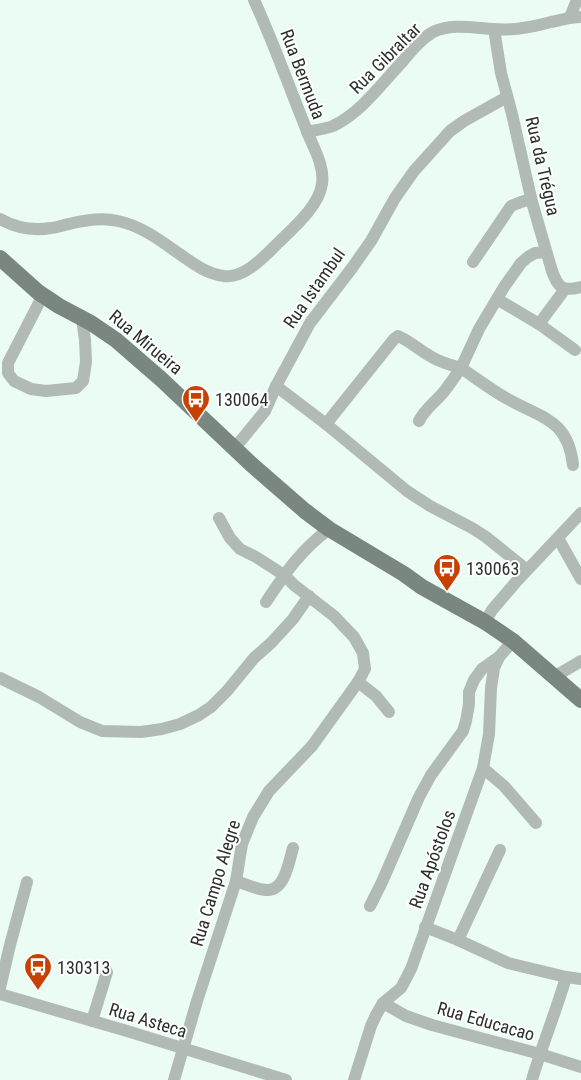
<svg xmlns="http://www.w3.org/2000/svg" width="581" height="1080" font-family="'Roboto Condensed',sans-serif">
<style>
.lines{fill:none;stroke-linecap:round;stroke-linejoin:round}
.minor{stroke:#b2bab6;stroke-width:12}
.major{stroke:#798780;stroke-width:16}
.labels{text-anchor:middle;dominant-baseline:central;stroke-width:4;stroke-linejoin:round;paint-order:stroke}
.street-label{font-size:18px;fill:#2a312d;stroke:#fff}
.poi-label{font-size:18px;fill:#2a312d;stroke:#fff;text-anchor:start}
</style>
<rect width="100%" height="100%" fill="#eafcf3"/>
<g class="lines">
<!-- minor -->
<g class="minor">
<polyline points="570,17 577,0"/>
<path d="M494,29L501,73L512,114L532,202L552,271C559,289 562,291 581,287"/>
<path d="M307,132C315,130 325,129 333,126C362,112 381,84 403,61C412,50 421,39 433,32C452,23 474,28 494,29C513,31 533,27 551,22C561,20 570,17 581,17"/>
<path d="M0,219C16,228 33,231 51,228C57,228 63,225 69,224C85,220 102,217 118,221C142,226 161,241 181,255C194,264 207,274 224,276C243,279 263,258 275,246C291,230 319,207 322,184C325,164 311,144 305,126C288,84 273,41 254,0"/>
<polyline points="473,262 511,206 521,202 531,199"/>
<polyline points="43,295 8,363 8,373 14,381 31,389 46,391 76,388 83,381 86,362 85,340 82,318"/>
<polyline points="497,299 539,324 575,350"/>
<polyline points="539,324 565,289"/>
<polyline points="276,386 326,424 407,491 430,506 472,528 486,537 527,570"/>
<path d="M419,421C425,409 434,403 442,394C449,386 455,376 461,368C476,378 490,389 506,398C540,418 568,418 573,465"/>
<path d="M326,424L394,339L398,336C410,341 419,350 430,356C439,362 450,365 461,368L479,329L504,287L521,263L528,257L535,253L546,252"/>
<polyline points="234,449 265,411 276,386 310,323 352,268 371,241 395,198 414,171 450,131 464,121 507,97"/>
<polyline points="558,538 581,579"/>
<path d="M266,602C286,572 300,551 329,529"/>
<polyline points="485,622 492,610 516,582 581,513"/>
<polyline points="554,677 581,661"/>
<polyline points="0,678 39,697 80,722 102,731 141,732 162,729 180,724 199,715 211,707 227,691 254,658 271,643 293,619 309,596"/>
<polyline points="358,682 376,696 389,712"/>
<polyline points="483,768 504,786 536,823"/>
<path d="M236,881C246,884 257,890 267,890C285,891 289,861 293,848"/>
<polyline points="370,906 382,882 419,797 431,775 463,731 466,721 469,704 469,692 474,680 482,669 499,657"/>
<polyline points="425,927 458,940 508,963 566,977 581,979"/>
<polyline points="458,940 500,850"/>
<polyline points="0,988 10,945 27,882"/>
<polyline points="0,994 127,1031 286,1080"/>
<polyline points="383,1003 406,1016 432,1025 540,1054 581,1067"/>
<polyline points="92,1021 107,972"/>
<polyline points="174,1080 197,1001 236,881 242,844 253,817 269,791 312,746 358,682 365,669 363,653 354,637 334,616 294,585 284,575 256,557 240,549 230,538 219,518"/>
<polyline points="354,1080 371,1026 376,1015 383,1003 401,988 411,969 483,768 489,734 491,688 494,668 499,657 513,641"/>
<path d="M532,1080C542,1045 556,1012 566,977"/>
</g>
<!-- major -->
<polyline class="major" points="0,258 38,292 59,306 91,323 116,340 161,379 251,464 305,511 329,529 404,574 422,587 485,622 513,641 581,700"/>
</g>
<!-- icons -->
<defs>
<symbol id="bus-pin" viewBox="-11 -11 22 30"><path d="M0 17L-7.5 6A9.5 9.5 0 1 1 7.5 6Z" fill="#c74100" stroke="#fff"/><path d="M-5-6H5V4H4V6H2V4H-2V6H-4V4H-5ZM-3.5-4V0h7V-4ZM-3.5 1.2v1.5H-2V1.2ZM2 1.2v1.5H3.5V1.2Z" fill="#fff"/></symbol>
</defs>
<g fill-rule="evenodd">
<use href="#bus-pin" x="180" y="383" width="32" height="43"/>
<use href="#bus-pin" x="431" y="552" width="32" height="43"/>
<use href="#bus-pin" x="22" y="951" width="32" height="43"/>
</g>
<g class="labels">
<!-- street labels -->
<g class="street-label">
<text transform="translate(385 58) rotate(-45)">Rua Gibraltar</text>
<text transform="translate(303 74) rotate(69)">Rua Bermuda</text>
<text transform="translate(543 166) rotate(77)">Rua da Trégua</text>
<text transform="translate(314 288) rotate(-55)">Rua Istambul</text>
<text transform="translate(146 342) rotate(40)">Rua Mirueira</text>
<text transform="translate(432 859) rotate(-70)">Rua Apóstolos</text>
<text transform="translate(215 883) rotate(-73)">Rua Campo Alegre</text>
<text transform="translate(148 1020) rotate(17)">Rua Asteca</text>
<text transform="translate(486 1021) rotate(16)">Rua Educacao</text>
</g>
<!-- poi labels -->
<g class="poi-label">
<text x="215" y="399">130064</text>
<text x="466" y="568">130063</text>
<text x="57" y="967">130313</text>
</g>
</g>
</svg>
